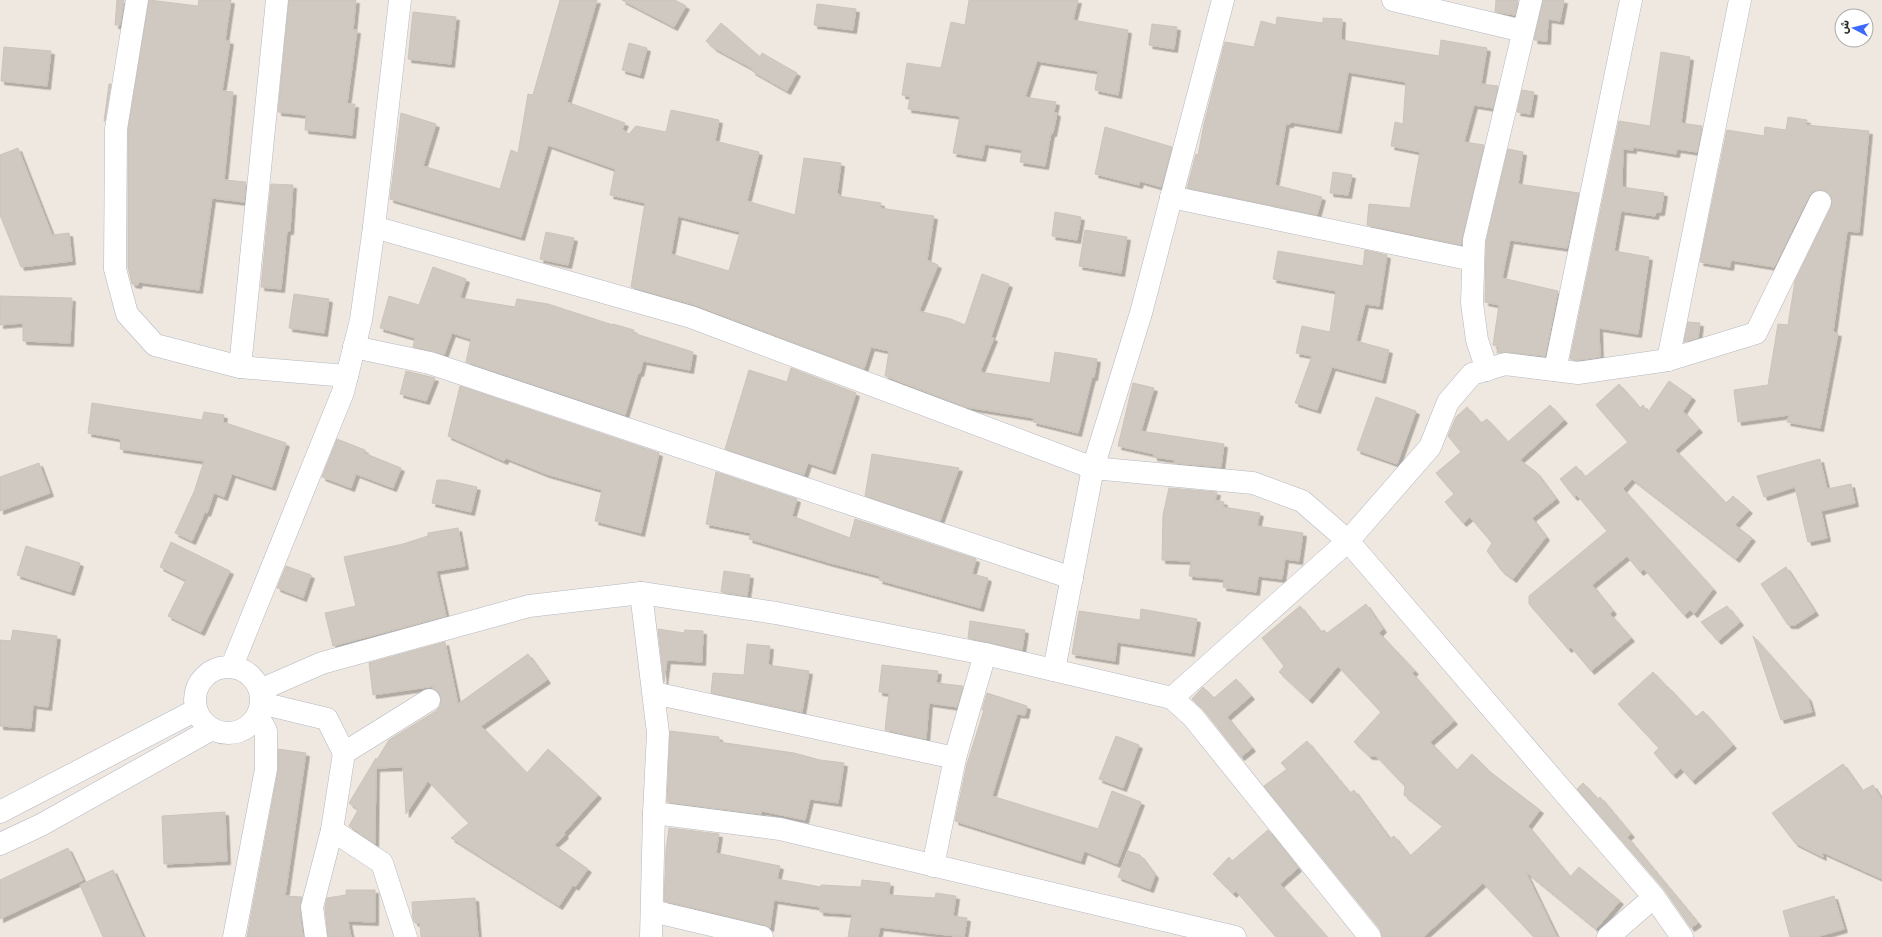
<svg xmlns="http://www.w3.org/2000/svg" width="1882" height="937" font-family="Rubik,Vazirmatn,sans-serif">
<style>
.building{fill:#cfc9c1;stroke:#ccc4b9;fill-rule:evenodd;filter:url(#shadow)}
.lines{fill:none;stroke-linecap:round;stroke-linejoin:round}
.minor-casing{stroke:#b4b7c2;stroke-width:23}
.minor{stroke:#fff;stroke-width:22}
</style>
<defs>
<filter id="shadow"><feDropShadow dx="3.5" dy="3.5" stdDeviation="0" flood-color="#0004"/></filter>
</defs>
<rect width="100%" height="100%" fill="#efe8e0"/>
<!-- building -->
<g class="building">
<polygon points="117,0 124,0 120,25 115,25"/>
<polygon points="149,0 198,6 199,0 231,0 225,40 230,41 222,91 233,92 224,180 246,182 244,202 212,198 199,290 139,282 138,285 132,284 128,267 128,130"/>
<polygon points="289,0 356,0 353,30 357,30 347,104 355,104 352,135 305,130 306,115 278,112"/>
<path d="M560,0H597L567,102L625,123L622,129L629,134L636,126L666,132L671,110L719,120L715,141L759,152L747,201L795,215L804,158L841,163L837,193L839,194L838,196L881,203L880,208L934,216L927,260L938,265L919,311L951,319L965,325L982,274L1009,284L991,337L994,338L980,372L1050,383L1055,352L1097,359L1094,377H1092L1078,433L1033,422L1034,418L966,407L885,376L889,351L871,347L864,369L695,305L631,287L645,203L610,195L615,169L548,145L521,237L390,199L401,113L436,124L423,166L500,189L511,150L518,153L528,94L533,95ZM678,216L740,232L729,271L671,254Z"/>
<polygon points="622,0 675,0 686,6 674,27"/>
<polygon points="969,0 1078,0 1073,20 1128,30 1118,95 1095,90 1098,71 1037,61 1025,97 1056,102 1054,112 1057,113 1053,133 1051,133 1045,166 1020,162 1022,150 985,144 982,158 953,153 960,116 908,109 910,96 902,95 907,63 941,68 951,22 965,25"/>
<polygon points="1496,0 1518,0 1515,15 1495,12"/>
<polygon points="1543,0 1564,0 1560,21 1548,19 1547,41 1534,40"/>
<polygon points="817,4 856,9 853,30 814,25"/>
<polygon points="413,12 456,17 451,64 408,59"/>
<polygon points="1277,17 1323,23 1323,18 1342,19 1341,40 1439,56 1441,40 1487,48 1481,84 1498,86 1493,108 1474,105 1464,142 1484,145 1461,245 1367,225 1369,204 1410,208 1420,152 1391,146 1395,122 1403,124 1406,82 1348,72 1338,130 1291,122 1290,124 1286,124 1275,185 1322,197 1317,215 1187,188 1196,154 1198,155 1204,124 1225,42 1254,47 1261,21 1276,25"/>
<polygon points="721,23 760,57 762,53 797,73 787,91 752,71 753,69 714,48 706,41"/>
<polygon points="1152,24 1177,27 1174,49 1149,45"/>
<polygon points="629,43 647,48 640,75 622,70"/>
<polygon points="4,47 51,51 47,86 1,81"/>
<polygon points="1661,52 1690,57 1681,123 1702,126 1697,152 1677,149 1676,154 1633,147 1633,150 1623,149 1622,187 1664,193 1661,212 1656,212 1655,216 1621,211 1614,251 1649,257 1638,334 1599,328 1600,357 1578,360 1570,359 1619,121 1650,126"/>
<polygon points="109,84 111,84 105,121 104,121"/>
<polygon points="1522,90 1534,92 1530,114 1517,112"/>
<polygon points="1788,117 1807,120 1806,125 1869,131 1859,232 1847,231 1833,332 1838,333 1820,428 1787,422 1789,415 1738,422 1734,390 1768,385 1778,324 1788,325 1795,281 1831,207 1832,201 1830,195 1825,191 1820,190 1813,191 1809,196 1774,267 1731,260 1730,267 1700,262 1727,130 1764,136 1765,127 1786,130"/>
<polygon points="1105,127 1172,147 1161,187 1140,181 1139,185 1095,174"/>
<polygon points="18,148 52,235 69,233 72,261 21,267 0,215 0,155"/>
<polygon points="1508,149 1523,152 1518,184 1579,193 1567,248 1510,240 1502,278 1558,291 1545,356 1507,352 1497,353 1498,346 1493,345 1499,305 1485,302 1486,242"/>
<polygon points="1333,172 1352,175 1348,195 1330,193"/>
<polygon points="271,184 293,185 290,231 287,231 281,289 261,287"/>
<polygon points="1055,212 1081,217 1077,240 1052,236"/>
<polygon points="1085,230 1127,237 1121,273 1079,266"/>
<polygon points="546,232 574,238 568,265 540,259"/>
<polygon points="1365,250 1387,255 1379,306 1365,304 1356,341 1389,350 1382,380 1332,367 1317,410 1295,403 1312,356 1296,353 1302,326 1330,332 1336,291 1273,279 1278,251 1363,266"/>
<polygon points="433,267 466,279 460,298 515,307 517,299 548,304 613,325 613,324 634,330 633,333 693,352 690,370 643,361 640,373 638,373 625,415 466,362 471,339 452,333 444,355 413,347 415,338 380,328 389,296 419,305"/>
<polygon points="294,294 329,299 324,333 289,328"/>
<polygon points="0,296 72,298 70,343 23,341 23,323 0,325"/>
<polygon points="1688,322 1700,323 1698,338 1684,342"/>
<polygon points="791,368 856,393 832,471 808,463 804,475 725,449 749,370 787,382"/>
<polygon points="406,371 435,378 426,401 400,394"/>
<polygon points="1669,381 1692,397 1683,411 1699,429 1675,450 1726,503 1733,496 1749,510 1735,525 1752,538 1736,559 1632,479 1623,489 1713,589 1694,614 1690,610 1684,615 1644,569 1640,572 1627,556 1592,585 1613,611 1610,614 1631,638 1591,671 1571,647 1568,649 1529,604 1529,596 1607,531 1577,495 1574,497 1560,479 1576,466 1585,477 1628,442 1596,405 1619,384 1640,408 1643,405 1648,412"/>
<polygon points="1133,383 1154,388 1141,431 1224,444 1221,467 1174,463 1175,460 1154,457 1154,454 1118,446"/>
<polygon points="460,386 659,453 641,533 595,521 602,490 546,474 506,458 504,461 448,436"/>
<polygon points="1376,397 1416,411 1397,464 1357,450"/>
<polygon points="92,403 202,420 204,412 224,415 223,422 286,443 272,487 232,474 224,497 214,493 207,513 205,512 192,541 175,533 194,492 204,461 120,449 121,439 88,433"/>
<polygon points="1550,405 1564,420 1520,460 1536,472 1556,499 1532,518 1546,537 1513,579 1501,570 1487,551 1492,543 1470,517 1463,523 1445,502 1454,494 1436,473 1461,452 1448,436 1456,417 1467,407 1481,423 1487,419 1508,442"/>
<polygon points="337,439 365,450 364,453 401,468 393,488 356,474 351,488 322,477"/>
<polygon points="872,454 959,468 940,521 865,496"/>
<polygon points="1820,459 1827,489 1851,484 1855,503 1821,511 1827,538 1808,542 1795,487 1764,497 1757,476"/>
<polygon points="39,463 50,493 0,511 0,477"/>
<polygon points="716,472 797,499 792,516 850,538 855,519 976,559 972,574 988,578 980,608 879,580 880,576 830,563 749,539 751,533 706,524"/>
<polygon points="437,480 446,480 477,487 471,512 432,503"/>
<polygon points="1169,488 1217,492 1215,500 1224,502 1223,507 1260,513 1257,526 1303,533 1299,561 1285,559 1282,579 1258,576 1256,592 1223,587 1224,579 1189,576 1191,561 1162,560 1163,515"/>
<polygon points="458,528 465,566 436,571 446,616 333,646 325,613 356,606 344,557 403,544 428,536 428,533"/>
<polygon points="171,542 230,571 201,632 168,616 186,580 160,567"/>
<polygon points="26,546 80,563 71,592 17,575"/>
<polygon points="286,566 311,575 303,598 277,588"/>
<polygon points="1786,567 1815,612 1795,625 1788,625 1761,584"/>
<polygon points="724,571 750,575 747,596 721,592"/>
<polygon points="1366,604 1383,629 1379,633 1415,671 1412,673 1454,721 1430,742 1457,770 1472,754 1489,771 1540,810 1528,826 1570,877 1579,867 1620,901 1596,929 1525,871 1557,937 1534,937 1483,883 1423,937 1382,937 1380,929 1264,786 1287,769 1281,763 1307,741 1350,793 1354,790 1390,839 1394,836 1410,856 1443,826 1404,795 1405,786 1376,756 1369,756 1354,742 1381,712 1338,666 1309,700 1279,672 1284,666 1262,638 1300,606 1321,632 1324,630 1327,633"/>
<polygon points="1727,606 1740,622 1718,641 1701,622"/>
<polygon points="1141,609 1197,619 1191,653 1117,642 1115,661 1072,654 1079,611 1140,620"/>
<polygon points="970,621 1025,630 1022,650 968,638"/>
<polygon points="658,629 684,633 685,630 703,631 702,662 667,660 664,682"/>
<polygon points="13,630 57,636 48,707 33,705 31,728 0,726 0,640 11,641"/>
<polygon points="1753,636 1808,698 1812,712 1781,720"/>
<polygon points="445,642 458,704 528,654 547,680 481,726 527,773 548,749 598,795 564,833 565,835 554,845 588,869 575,887 573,885 559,906 451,838 469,823 428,781 406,814 403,767 376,768 375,844 349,826 358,810 349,803 376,758 376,761 389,740 436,711 440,706 441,700 439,693 432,688 435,686 373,695 369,663"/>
<polygon points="747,644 770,646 768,665 809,671 802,712 711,693 713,673 744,675"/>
<polygon points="882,665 938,671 936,683 963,686 957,707 929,703 926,739 885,730 889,693 879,692"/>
<polygon points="1653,672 1667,687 1666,688 1668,687 1696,717 1703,711 1733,745 1692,781 1681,768 1673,775 1654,753 1659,748 1618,704"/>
<polygon points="1236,679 1251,696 1227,717 1252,748 1241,757 1203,709 1192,699 1203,687 1214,698"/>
<polygon points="987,693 1027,706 1025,715 1017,714 992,796 1098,829 1112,791 1141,802 1117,864 1084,851 1081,861 955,821 967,764 984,710 982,710"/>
<polygon points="670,731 719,737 719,742 794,753 820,760 844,763 838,803 810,799 805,820 762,811 761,814 667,802"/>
<polygon points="1116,736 1139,745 1123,788 1099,779"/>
<polygon points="278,749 306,753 285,896 302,897 300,909 303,937 247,937 278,771"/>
<polygon points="1843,764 1862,791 1873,785 1882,800 1882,879 1822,852 1823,857 1795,843 1772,813"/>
<polygon points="1583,783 1598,799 1600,797 1631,834 1627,837 1698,923 1691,928 1664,889 1577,789"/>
<polygon points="225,812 227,861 164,864 162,816"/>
<polygon points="669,828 719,834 716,853 780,866 777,879 821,887 821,885 861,887 862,880 890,883 889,895 935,898 936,893 956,896 953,916 967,918 964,937 880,927 878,937 848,937 852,914 820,912 820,907 774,900 770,928 765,925 664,901 666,850"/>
<polygon points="1268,830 1298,868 1280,884 1327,937 1276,937 1236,891 1233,894 1213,874 1229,857 1232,861"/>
<polygon points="68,848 83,880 0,919 0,880"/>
<polygon points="1128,851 1140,855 1155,875 1150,889 1118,877"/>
<polygon points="113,870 143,937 103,937 80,885"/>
<polygon points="346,890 375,890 375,922 348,921 351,937 328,937 325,908 327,898 346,895"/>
<polygon points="1834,896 1844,929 1816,937 1790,937 1783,911"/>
<polygon points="475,898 478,937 421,937 420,923 415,923 413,919 412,902"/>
</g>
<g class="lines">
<defs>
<g id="minor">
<polyline points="137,0 116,129 115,269 127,314 155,345 240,367 347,376"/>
<polyline points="1393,0 1523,31"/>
<polyline points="1171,197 1473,260"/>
<polyline points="374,227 691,317 1093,468 1253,483 1302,501 1348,541 1654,897 1682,937"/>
<polyline points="354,347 430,363 1072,578"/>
<polyline points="1668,360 1740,0"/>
<polyline points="240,367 277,0"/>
<polyline points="1487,370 1477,340 1472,303 1474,240 1531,0"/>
<polyline points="1555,370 1631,0"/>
<polyline points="641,593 658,733 654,813 651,937"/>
<polyline points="232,666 343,392 361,320 374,227 400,0"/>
<circle cx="228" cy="700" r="33"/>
<polyline points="1054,670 1093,468 1141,313 1223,0"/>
<polyline points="260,690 322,663 529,606 641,593 776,613 985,654 1172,698 1193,717 1370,937"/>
<polyline points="654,693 955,758"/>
<polyline points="1172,698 1348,541 1430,447 1448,402 1472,374 1505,364 1578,373 1668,360 1756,333 1820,202"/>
<polyline points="261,703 327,719 344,753"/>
<polyline points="0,812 196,710"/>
<polyline points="654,813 780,829 1235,937"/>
<polyline points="0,844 41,825 212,729"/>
<polyline points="933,866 955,758 985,654"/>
<polyline points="652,911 762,937"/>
<polyline points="234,937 266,769 266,731 258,716"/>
<polyline points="316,937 312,907 332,830"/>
<polyline points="406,937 382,863 332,830 344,753 429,700"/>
<polyline points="1608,937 1654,897"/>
</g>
</defs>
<!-- minor casing -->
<use href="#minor" class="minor-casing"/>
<!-- minor -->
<use href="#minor" class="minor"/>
</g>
<!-- north arrow -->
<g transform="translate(1854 28) rotate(277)"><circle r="19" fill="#ffffff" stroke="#ababab"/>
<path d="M0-3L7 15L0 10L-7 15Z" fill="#3e69ff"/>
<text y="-6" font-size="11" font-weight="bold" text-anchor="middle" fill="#2e2e2e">ش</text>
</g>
</svg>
